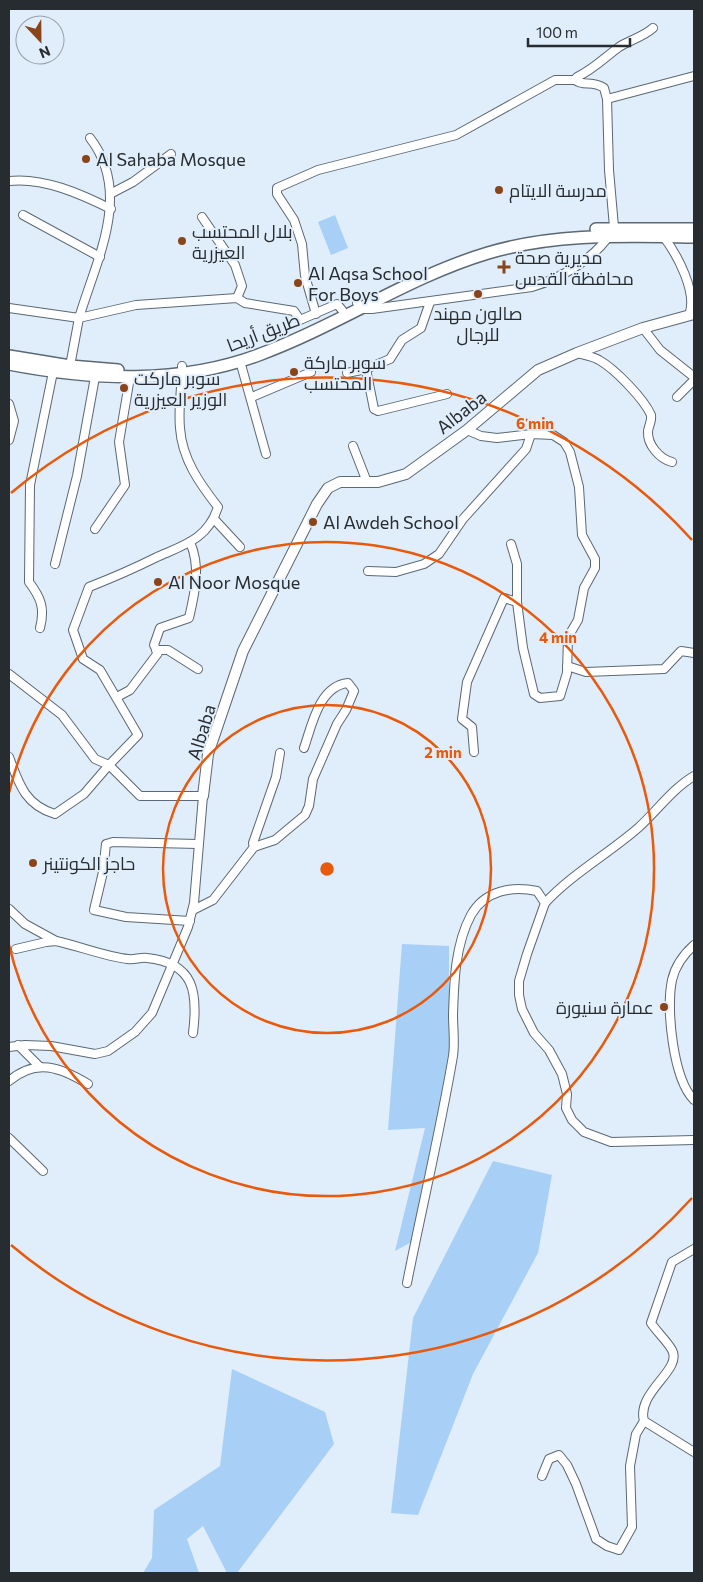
<svg xmlns="http://www.w3.org/2000/svg" width="703" height="1582" font-family="Commissioner,Cairo,sans-serif">
<style>
.green{fill:#a8d0f7}
.lines{fill:none;stroke-linecap:round;stroke-linejoin:round}
.minor-casing{stroke:#5c6873;stroke-width:10}
.tertiary-casing{stroke:#5c6873;stroke-width:12}
.secondary-casing{stroke:#5c6873;stroke-width:14}
.minor{stroke:#fff;stroke-width:8}
.tertiary{stroke:#fff;stroke-width:10}
.secondary{stroke:#fff;stroke-width:11}
.ring{fill:none;stroke:#e8590c;stroke-width:2.5}
.poi-dot{fill:#89441a;stroke:#e0edfa;stroke-width:2}
.labels{text-anchor:middle;dominant-baseline:central;stroke-width:4;stroke-linejoin:round;paint-order:stroke}
.poi-label{font-size:18px;fill:#272c30;stroke:#e0edfa;text-anchor:start}
.street-label{font-size:18px;fill:#272c30;stroke:#e0edfa}
.centre{fill:#e8590c;stroke:#e0edfa;stroke-width:2.5}
.ring-label{font-size:15px;text-anchor:middle;font-weight:bold;fill:#e8590c;stroke:#e0edfa;stroke-width:4;stroke-linejoin:round;paint-order:stroke}
</style>
<rect width="100%" height="100%" fill="#e0edfa"/>
<!-- green -->
<g class="green">
<polygon points="335,215 348,248 331,255 318,222"/>
<polygon points="402,944 449,946 449,1087 417,1239 395,1251 425,1128 388,1130"/>
<polygon points="493,1161 552,1175 538,1253 473,1374 418,1515 391,1513 413,1318"/>
<polygon points="232,1369 325,1412 334,1444 237,1573 227,1573 203,1526 187,1539 199,1573 143,1573 152,1558 154,1510 220,1466"/>
</g>
<g class="lines">
<defs>
<g id="minor">
<polyline points="607,99 694,76"/>
<path d="M9,181C43,177 81,194 111,209"/>
<polyline points="110,194 133,182 171,154"/>
<polyline points="23,215 100,257"/>
<polyline points="202,217 235,265 242,286 237,298"/>
<path d="M663,236C677,254 698,293 689,315"/>
<polyline points="430,302 421,328 402,340 390,359 366,369 374,409 378,411 447,394"/>
<path d="M357,303L362,309H372L532,287C562,278 600,256 614,227L609,170L607,99L604,88C592,80 584,87 575,80L577,77C594,69 604,58 619,47C630,40 643,37 653,28"/>
<path d="M9,308L79,318C96,260 133,194 90,138"/>
<polyline points="316,314 305,276 302,244 294,220 277,194 277,188 318,170 456,135 555,80 575,80"/>
<polyline points="643,328 660,350 694,377"/>
<path d="M577,353C584,355 593,356 599,360C615,369 644,399 651,415C652,421 649,425 648,431C647,445 660,459 672,462"/>
<polyline points="240,361 266,454"/>
<polyline points="70,366 79,318 136,305 237,298 245,303 294,311 300,320 337,304 342,310"/>
<polyline points="347,373 366,369"/>
<polyline points="252,397 311,372"/>
<polyline points="677,397 694,380"/>
<polyline points="9,404 14,421 9,440"/>
<polyline points="467,430 481,436 497,438 531,434 553,435 564,442 570,452 579,487 582,535 595,559 595,568 584,588 578,620 568,637 567,673 560,696 540,698 534,694 523,648 517,602 504,598 467,682 462,719 472,727 474,752"/>
<polyline points="353,446 367,482"/>
<polyline points="214,519 240,547"/>
<polyline points="95,529 125,485 119,442 130,377"/>
<polyline points="511,544 517,564 517,602"/>
<polyline points="55,564 77,476 95,377"/>
<polyline points="368,571 396,572 424,564 439,554 463,519 526,449 531,434"/>
<path d="M40,628C45,608 41,598 29,582L30,485L53,372"/>
<polyline points="156,650 168,650 198,669"/>
<polyline points="567,666 586,672 664,669 681,651 694,653"/>
<path d="M9,674L62,715L95,759L109,765L84,794L55,814C25,805 19,784 9,757"/>
<path d="M117,697L130,690L158,653L154,645L160,628L189,618C195,592 201,567 190,542"/>
<polyline points="254,847 253,843 276,777 280,753"/>
<path d="M545,903C572,874 608,854 638,828C657,811 672,789 694,776"/>
<polyline points="9,909 25,924 56,941"/>
<path d="M193,910L213,900L254,847L275,840L305,815L309,806L313,779L337,724L346,710L354,691L348,683C319,686 312,725 304,748"/>
<polyline points="190,921 126,917 94,910 103,872 106,844 113,842 198,844"/>
<path d="M694,945C684,954 675,967 672,980C666,1009 673,1079 694,1100"/>
<path d="M16,949L46,942L56,941C79,946 107,957 128,959C134,960 141,957 147,958C195,963 198,993 193,1033"/>
<polyline points="18,1045 39,1066"/>
<path d="M9,1047L25,1045L51,1046L95,1054L108,1051L135,1032L152,1013L188,927L194,903L203,796H140L109,765L138,735L100,670L83,659L73,630L89,587C112,578 135,568 157,557C184,545 208,539 218,507C200,484 182,459 180,428C178,408 182,387 182,366"/>
<path d="M9,1081C36,1058 60,1067 88,1084"/>
<polyline points="9,1138 43,1171"/>
<path d="M694,1249L672,1262L651,1323C657,1332 667,1341 672,1350C683,1370 636,1392 644,1421L694,1452"/>
<path d="M407,1283C422,1207 440,1132 453,1056C455,1043 453,1028 453,1015C454,982 455,945 471,915C485,890 512,886 537,891L545,903L527,954L519,981V995L522,1009L534,1033L549,1050L562,1074L567,1094L566,1108L572,1120L584,1132L611,1142L694,1140"/>
<polyline points="542,1476 549,1459 559,1455 567,1465 576,1484 596,1539 607,1546 619,1550 632,1527 630,1466 636,1434 644,1421"/>
</g>
<polyline id="tertiary" points="203,796 208,754 243,651 317,504 328,488 340,482 378,482 406,474 467,430 538,370 577,353 643,328 694,314"/>
<g id="secondary">
<polyline points="596,229 694,229"/>
<polyline points="9,356 70,366 118,370"/>
<path d="M9,364C92,380 180,385 261,354C339,325 408,277 488,253C555,233 625,236 694,237"/>
</g>
</defs>
<!-- minor casing -->
<use href="#minor" class="minor-casing"/>
<!-- tertiary casing -->
<use href="#tertiary" class="tertiary-casing"/>
<!-- secondary casing -->
<use href="#secondary" class="secondary-casing"/>
<!-- minor -->
<use href="#minor" class="minor"/>
<!-- tertiary -->
<use href="#tertiary" class="tertiary"/>
<!-- secondary -->
<use href="#secondary" class="secondary"/>
</g>
<!-- distance rings -->
<g class="ring">
<circle cx="327" cy="869" r="164"/>
<path d="M9 793A327 327 0 1 1 9 945"/>
<path d="M692 1198A491 491 0 0 1 11 1245M11 493A491 491 0 0 1 692 540"/>
</g>
<!-- markers -->
<g class="poi-dot">
<circle cx="86" cy="159" r="5"/>
<circle cx="499" cy="190" r="5"/>
<circle cx="182" cy="241" r="5"/>
<path d="M501.5 259.5h5v5h5v5h-5v5h-5v-5h-5v-5h5z"/>
<circle cx="298" cy="283" r="5"/>
<circle cx="478" cy="294" r="5"/>
<circle cx="294" cy="372" r="5"/>
<circle cx="124" cy="388" r="5"/>
<circle cx="313" cy="522" r="5"/>
<circle cx="158" cy="582" r="5"/>
<circle cx="33" cy="863" r="5"/>
<circle cx="664" cy="1007" r="5"/>
</g>
<g class="labels">
<!-- poi labels -->
<g class="poi-label">
<text x="96" y="159">Al Sahaba Mosque</text>
<text x="509" y="190">مدرسة الايتام</text>
<text x="192" y="231">بلال المحتسب<tspan x="192" dy="21">العيزرية</tspan></text>
<text x="515" y="257">مديرية صحة<tspan x="515" dy="21">محافظة القدس</tspan></text>
<text x="308" y="273">Al Aqsa School<tspan x="308" dy="21">For Boys</tspan></text>
<text x="478" y="313" text-anchor="middle">صالون مهند<tspan x="478" dy="21">للرجال</tspan></text>
<text x="304" y="362">سوبر ماركة<tspan x="304" dy="21">المحتسب</tspan></text>
<text x="134" y="378">سوبر ماركت<tspan x="134" dy="21">الوزير العيزرية</tspan></text>
<text x="323" y="522">Al Awdeh School</text>
<text x="168" y="582">Al Noor Mosque</text>
<text x="43" y="863">حاجز الكونتينر</text>
<text x="654" y="1007" text-anchor="end">عمارة سنيورة</text>
</g>
<!-- street labels -->
<g class="street-label">
<text transform="translate(263 332) rotate(-21)">طريق أريحا</text>
<text transform="translate(461 412) rotate(-38)">Albaba</text>
<text transform="translate(201 732) rotate(-73)">Albaba</text>
</g>
</g>
<circle cx="327" cy="869" r="8" class="centre"/>
<g class="ring-label">
<text x="535" y="429">6 min</text>
<text x="558" y="643">4 min</text>
<text x="443" y="758">2 min</text>
</g>
<!-- border -->
<rect width="703" height="1582" fill="none" stroke="#272c30" stroke-width="20"/>
<!-- north arrow -->
<g transform="translate(40 40) rotate(158)"><circle r="24" fill="#e0edfa" stroke="#96a0a9"/>
<path d="M0-4L9 19L0 12L-9 19Z" fill="#89441a"/>
<text y="-8" font-size="14" font-weight="bold" text-anchor="middle" fill="#272c30">N</text>
</g>
<!-- scale -->
<path d="M528 38v8h102v-8" fill="none" stroke="#272c30" stroke-width="2.5"/>
<text x="536" y="38" font-size="15" fill="#272c30" stroke="#e0edfa" stroke-width="4" paint-order="stroke">100 m</text>
</svg>
